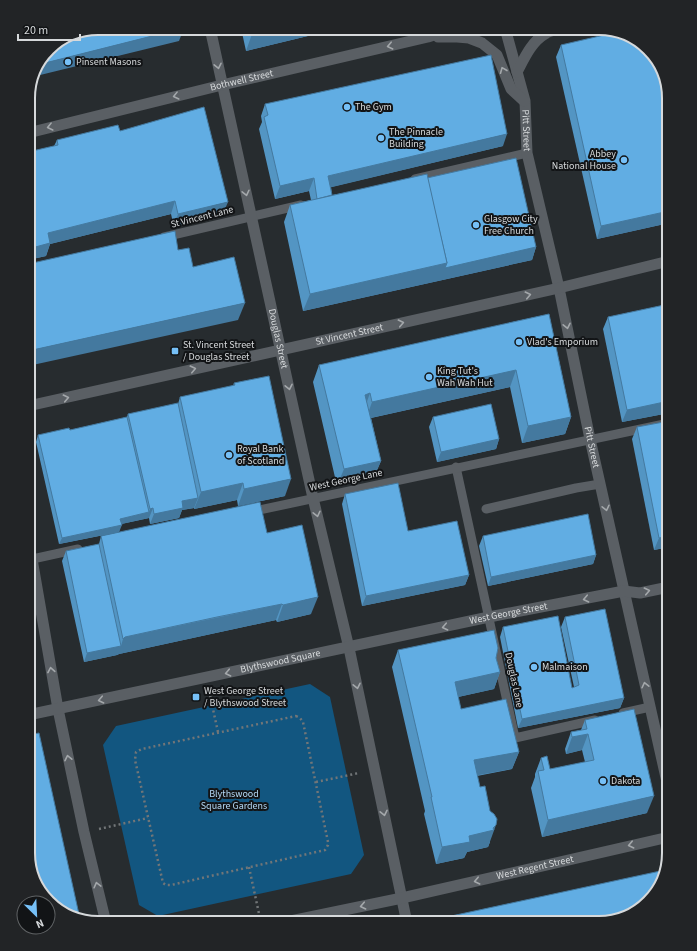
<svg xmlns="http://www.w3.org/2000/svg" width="697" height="951" font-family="'Source Sans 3',sans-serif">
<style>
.green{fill:#125680}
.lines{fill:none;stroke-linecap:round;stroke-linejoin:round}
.path{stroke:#727678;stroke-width:2.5;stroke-dasharray:2 3;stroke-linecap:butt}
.service{stroke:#5a5f64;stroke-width:9}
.minor{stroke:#5a5f64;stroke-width:11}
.wall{fill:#5395c3}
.shaded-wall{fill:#44799f}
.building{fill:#61ade3;stroke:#44799f}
.oneway{stroke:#a4a8ab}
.poi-dot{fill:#76c0f7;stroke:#121416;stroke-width:1.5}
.labels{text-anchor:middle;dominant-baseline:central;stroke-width:4;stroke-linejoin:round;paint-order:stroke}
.poi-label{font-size:10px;fill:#d6d9db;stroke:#121416;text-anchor:start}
.street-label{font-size:10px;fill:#d6d9db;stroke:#121416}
.park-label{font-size:10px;fill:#b3d8f5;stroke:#121416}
.rim{fill:none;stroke:#d6d9db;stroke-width:2}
</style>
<rect width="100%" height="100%" fill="#272c2f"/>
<!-- green -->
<polygon class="green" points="310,684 330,697 364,855 351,874 158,916 139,905 103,745 116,726"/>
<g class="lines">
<!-- path -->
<g class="path">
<polyline points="209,691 218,732"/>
<polygon points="296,716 300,718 303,722 328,842 328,845 325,850 171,885 166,885 163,883 135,760 136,752 142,749"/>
<polyline points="316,782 359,773"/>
<polyline points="99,829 148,818"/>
<polyline points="249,867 261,923"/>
</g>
<!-- service -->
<g class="service">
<polyline points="415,179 527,153"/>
<polyline points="164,237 301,205"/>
<polyline points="456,467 515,738 595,720"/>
<polyline points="486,509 576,488 600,484"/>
<polyline points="250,512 669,423"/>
<polyline points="28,560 78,549"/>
<polyline points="623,713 650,707"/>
</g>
<!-- minor -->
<g class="minor">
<path id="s1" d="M210,28L313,498L349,648L407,923"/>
<path id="s2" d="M505,28L525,101L527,153L559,288L590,439L669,791"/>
<polyline points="438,37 457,37 469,38 482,43 497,55 511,89 524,101"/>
<path d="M517,72C524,59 531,42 545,34C549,31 555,30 560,28"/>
<path id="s3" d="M28,133L222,85L428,37L454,28"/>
<path id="s4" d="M28,406L559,288L669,261"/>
<polyline points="28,545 32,559 58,709 84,832 106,923"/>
<path id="s5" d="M28,715L489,617L624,591L640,593L669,587"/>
<path id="s6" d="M281,923L402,898L669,837"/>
</g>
</g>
<!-- wall -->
<g class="wall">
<polygon points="241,28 341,28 246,51"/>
<polygon points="561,45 669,98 669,223 597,239 556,57"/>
<polygon points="265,104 503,146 331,187 332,195 427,178 536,247 532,260 303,311 284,222 290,205 311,200 309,191 275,199 259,129 262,122 261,116"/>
<polygon points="120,131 223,214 174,227 171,214 50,244 46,256 28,260 28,152 54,146 57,140"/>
<polygon points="669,304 669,413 622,422 603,329 608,317"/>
<polygon points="549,314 571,417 565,434 522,443 510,387 371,418 381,461 374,477 337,486 313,382 319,365"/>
<polygon points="234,383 285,496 238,506 237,500 194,509 194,508 182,510 179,518 150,524 149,518 121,524 119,532 59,544 36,442 38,435 70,430 127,417 128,414 178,404 180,397 233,386"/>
<polygon points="433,417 499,439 496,449 437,462 429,427"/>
<polygon points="669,421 669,547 654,550 632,439 637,427"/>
<polygon points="345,494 408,531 469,575 465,585 362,606 342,504"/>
<polygon points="267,533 311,614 277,622 276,620 211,634 119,654 117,655 84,662 62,561 66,551 99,544 101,536"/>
<polygon points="483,536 596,555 593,564 488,586 479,546"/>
<polygon points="565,617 624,698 620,708 518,728 500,637 503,627 572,688 574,687 561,627"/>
<polygon points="398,650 496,658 500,672 494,689 458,697 461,709 519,752 512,769 477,776 490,842 488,847 467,852 464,858 436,864 424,814 425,811 392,667"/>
<polygon points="585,720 647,813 542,837 531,788 535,777 535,774 541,758 550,769 585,762 582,750 566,754 565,749 571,732 581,730"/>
</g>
<!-- shaded-wall -->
<g class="shaded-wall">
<polygon points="184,28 179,41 32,77 35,67 37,65"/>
<polygon points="277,28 341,28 246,51 252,34"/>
<polygon points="507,134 503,146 324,189 328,176"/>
<polygon points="314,178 309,191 275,199 280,186"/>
<polygon points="175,201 171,214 50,244 46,256 28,260 28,249 48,233"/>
<polygon points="228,202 223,214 174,227 178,214"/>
<polygon points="669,211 669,223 597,239 601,226"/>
<polygon points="536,247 532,260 303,311 310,294 447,263"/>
<polygon points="245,303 238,320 28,366 28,351"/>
<polygon points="516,370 510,387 366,419 372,402"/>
<polygon points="370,393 364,410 365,395"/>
<polygon points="669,401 669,413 622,422 627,410"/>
<polygon points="571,417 565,434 522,443 528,426"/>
<polygon points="499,439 496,449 437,462 441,452"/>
<polygon points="381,461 374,477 337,486 344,469"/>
<polygon points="291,479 285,496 238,506 244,489"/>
<polygon points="243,483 237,500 194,509 201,492"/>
<polygon points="198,498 194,508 182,510 179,518 150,524 154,514 182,501"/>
<polygon points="153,508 149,518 117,525 120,519 149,512 150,509"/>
<polygon points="122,525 119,532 59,544 62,538"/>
<polygon points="669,536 669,547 654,550 659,538"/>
<polygon points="596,555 593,564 488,586 491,577"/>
<polygon points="469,575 465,585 362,606 366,596"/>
<polygon points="318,597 311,614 277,622 283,605"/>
<polygon points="282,604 276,620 119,654 117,655 84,662 87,653 121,646 123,639 125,637"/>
<polygon points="34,660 28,677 28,662"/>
<polygon points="500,672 494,689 449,699 455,682"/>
<polygon points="624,698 620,708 518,728 522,719"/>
<polygon points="588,734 582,750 566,754 572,737"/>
<polygon points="519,752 512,769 468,777 474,760"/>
<polygon points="654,796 647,813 542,837 548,820"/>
<polygon points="496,825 488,847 467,852 464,858 436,864 442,847 469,836 493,828"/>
</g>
<!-- building -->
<g class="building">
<polygon points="98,28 184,28 37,65 52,45"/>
<polygon points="251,28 277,28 252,34"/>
<polygon points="617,32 634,37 660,63 669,98 669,211 601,226 561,45"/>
<polygon points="491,55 507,134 328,176 332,195 317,199 314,178 280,186 264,117 268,115 265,104"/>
<polygon points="204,107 228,202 178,214 175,201 48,233 50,243 28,249 28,152 58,145 57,140 118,125 120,131"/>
<polygon points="516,158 536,247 445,268 447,263 427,178"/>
<polygon points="427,174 447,263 310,294 290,205"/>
<polygon points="175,231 178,250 189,248 193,267 234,257 245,303 28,351 28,264"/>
<polygon points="669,304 669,401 627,410 608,317"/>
<polygon points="549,314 571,417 528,426 516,370 372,402 370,393 365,395 381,461 344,469 319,365"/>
<polygon points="269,376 291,479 244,489 243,483 201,492 180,397 235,385 234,383"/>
<polygon points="178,403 198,498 182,501 183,508 154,514 153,508 150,509 128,414"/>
<polygon points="491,404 499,439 441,452 433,417"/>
<polygon points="127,417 149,512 120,519 122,525 62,538 38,435 69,428 70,430"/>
<polygon points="669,421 669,536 659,538 637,427"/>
<polygon points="398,483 408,531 457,521 469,575 366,596 345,494"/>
<polygon points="260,502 267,533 302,525 318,597 283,605 282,604 217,617 125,637 123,639 101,536"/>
<polygon points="588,514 596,555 491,577 483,536"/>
<polygon points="99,544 121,646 87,653 66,551"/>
<polygon points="605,609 624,698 522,719 503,627 558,616 572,688 579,685 565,617"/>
<polygon points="494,630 498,648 496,658 500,672 455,682 461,709 506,699 519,752 474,760 480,787 485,786 490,811 494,814 497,819 496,825 493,828 494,830 469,836 470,842 442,847 431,797 432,797 398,650"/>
<polygon points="28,633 34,660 28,662"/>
<polygon points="634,709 654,796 548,820 538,771 544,770 541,758 547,756 550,769 594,760 588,734 572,737 571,732 587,729 585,720"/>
<polygon points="39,733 80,919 63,914 37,888 28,853 28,735"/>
<polygon points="665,870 660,888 634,914 600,923 443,923 442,918"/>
</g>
<!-- one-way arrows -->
<defs><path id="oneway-chevron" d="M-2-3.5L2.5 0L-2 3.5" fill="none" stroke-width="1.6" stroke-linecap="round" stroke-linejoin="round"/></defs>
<g class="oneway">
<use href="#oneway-chevron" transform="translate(390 46) rotate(167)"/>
<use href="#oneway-chevron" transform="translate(218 66) rotate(78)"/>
<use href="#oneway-chevron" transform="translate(503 70) rotate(-112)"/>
<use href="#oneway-chevron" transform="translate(176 96) rotate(166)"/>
<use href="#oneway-chevron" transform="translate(50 127) rotate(166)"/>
<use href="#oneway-chevron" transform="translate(246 193) rotate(77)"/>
<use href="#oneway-chevron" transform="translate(528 295) rotate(-13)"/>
<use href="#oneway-chevron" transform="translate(401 323) rotate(-12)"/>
<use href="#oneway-chevron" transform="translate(567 326) rotate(78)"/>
<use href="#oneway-chevron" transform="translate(193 369) rotate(-13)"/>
<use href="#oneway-chevron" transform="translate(289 387) rotate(78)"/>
<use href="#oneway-chevron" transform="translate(66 398) rotate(-12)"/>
<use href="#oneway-chevron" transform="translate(606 508) rotate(77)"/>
<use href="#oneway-chevron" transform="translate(317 514) rotate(77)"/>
<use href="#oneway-chevron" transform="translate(647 591) rotate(-12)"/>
<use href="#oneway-chevron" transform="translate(586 599) rotate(168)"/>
<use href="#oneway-chevron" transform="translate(445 627) rotate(168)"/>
<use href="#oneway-chevron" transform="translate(51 670) rotate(-100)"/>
<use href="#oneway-chevron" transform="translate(228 673) rotate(168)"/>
<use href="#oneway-chevron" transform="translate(645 685) rotate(-103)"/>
<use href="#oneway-chevron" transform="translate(357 686) rotate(78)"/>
<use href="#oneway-chevron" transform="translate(101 700) rotate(168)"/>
<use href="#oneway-chevron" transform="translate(68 758) rotate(-102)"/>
<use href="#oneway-chevron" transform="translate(384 813) rotate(78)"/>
<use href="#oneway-chevron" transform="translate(631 845) rotate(167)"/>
<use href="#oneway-chevron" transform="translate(477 881) rotate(167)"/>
<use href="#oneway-chevron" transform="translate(97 885) rotate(-104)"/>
<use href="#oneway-chevron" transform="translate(363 906) rotate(168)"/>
</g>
<!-- markers -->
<g class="poi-dot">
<circle cx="68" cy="62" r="4"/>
<circle cx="347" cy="107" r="4"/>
<circle cx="381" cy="138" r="4"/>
<circle cx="624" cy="160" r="4"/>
<circle cx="476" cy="225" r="4"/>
<circle cx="519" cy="342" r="4"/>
<rect x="171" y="347" width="8" height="8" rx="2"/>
<circle cx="429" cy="377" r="4"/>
<circle cx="229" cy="455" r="4"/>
<circle cx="534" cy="667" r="4"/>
<rect x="192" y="693" width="8" height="8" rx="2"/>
<circle cx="603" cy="781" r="4"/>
</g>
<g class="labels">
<!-- poi labels -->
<g class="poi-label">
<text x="76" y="62">Pinsent Masons</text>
<text x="355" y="107">The Gym</text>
<text x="389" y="132">The Pinnacle<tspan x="389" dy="12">Building</tspan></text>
<text x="616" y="154" text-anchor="end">Abbey<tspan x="616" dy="12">National House</tspan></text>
<text x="484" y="219">Glasgow City<tspan x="484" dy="12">Free Church</tspan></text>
<text x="527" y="342">Vlad's Emporium</text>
<text x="183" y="345">St. Vincent Street<tspan x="183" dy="12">/ Douglas Street</tspan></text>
<text x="437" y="371">King Tut's<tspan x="437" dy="12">Wah Wah Hut</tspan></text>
<text x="237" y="449">Royal Bank<tspan x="237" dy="12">of Scotland</tspan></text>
<text x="542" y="667">Malmaison</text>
<text x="204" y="691">West George Street<tspan x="204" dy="12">/ Blythswood Street</tspan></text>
<text x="611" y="781">Dakota</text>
</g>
<!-- street labels -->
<g class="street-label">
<text stroke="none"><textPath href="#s3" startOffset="220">Bothwell Street</textPath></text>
<text stroke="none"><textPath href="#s2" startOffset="105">Pitt Street</textPath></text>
<text transform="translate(202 217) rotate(-14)">St Vincent Lane</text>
<text stroke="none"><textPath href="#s4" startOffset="329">St Vincent Street</textPath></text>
<text stroke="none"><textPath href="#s1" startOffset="318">Douglas Street</textPath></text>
<text stroke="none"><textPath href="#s2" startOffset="429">Pitt Street</textPath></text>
<text transform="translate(346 480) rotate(-12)">West George Lane</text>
<text stroke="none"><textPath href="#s5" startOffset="491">West George Street</textPath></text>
<text stroke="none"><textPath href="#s5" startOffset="258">Blythswood Square</textPath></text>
<text transform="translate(514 680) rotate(78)">Douglas Lane</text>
<text stroke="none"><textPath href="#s6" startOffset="260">West Regent Street</textPath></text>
</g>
<!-- park labels -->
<g class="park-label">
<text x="234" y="794">Blythswood<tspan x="234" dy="12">Square Gardens</tspan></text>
</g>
</g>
<!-- crop -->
<path d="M0 0H697V951H0ZM98 35H599A63 63 0 0 1 662 98V853A63 63 0 0 1 599 916H98A63 63 0 0 1 35 853V98A63 63 0 0 1 98 35Z" fill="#222426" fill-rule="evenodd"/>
<path class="rim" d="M98 35H599A63 63 0 0 1 662 98V853A63 63 0 0 1 599 916H98A63 63 0 0 1 35 853V98A63 63 0 0 1 98 35Z"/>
<!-- north arrow -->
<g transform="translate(36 915) rotate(156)"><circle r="19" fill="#121416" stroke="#606365"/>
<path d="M0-3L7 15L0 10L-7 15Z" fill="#76c0f7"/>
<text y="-6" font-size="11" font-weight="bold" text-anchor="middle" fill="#d6d9db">N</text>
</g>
<!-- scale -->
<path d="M18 34v6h62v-6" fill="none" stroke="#d6d9db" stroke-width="2"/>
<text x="24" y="34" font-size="12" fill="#d6d9db" stroke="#121416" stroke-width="3" paint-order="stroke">20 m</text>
</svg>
